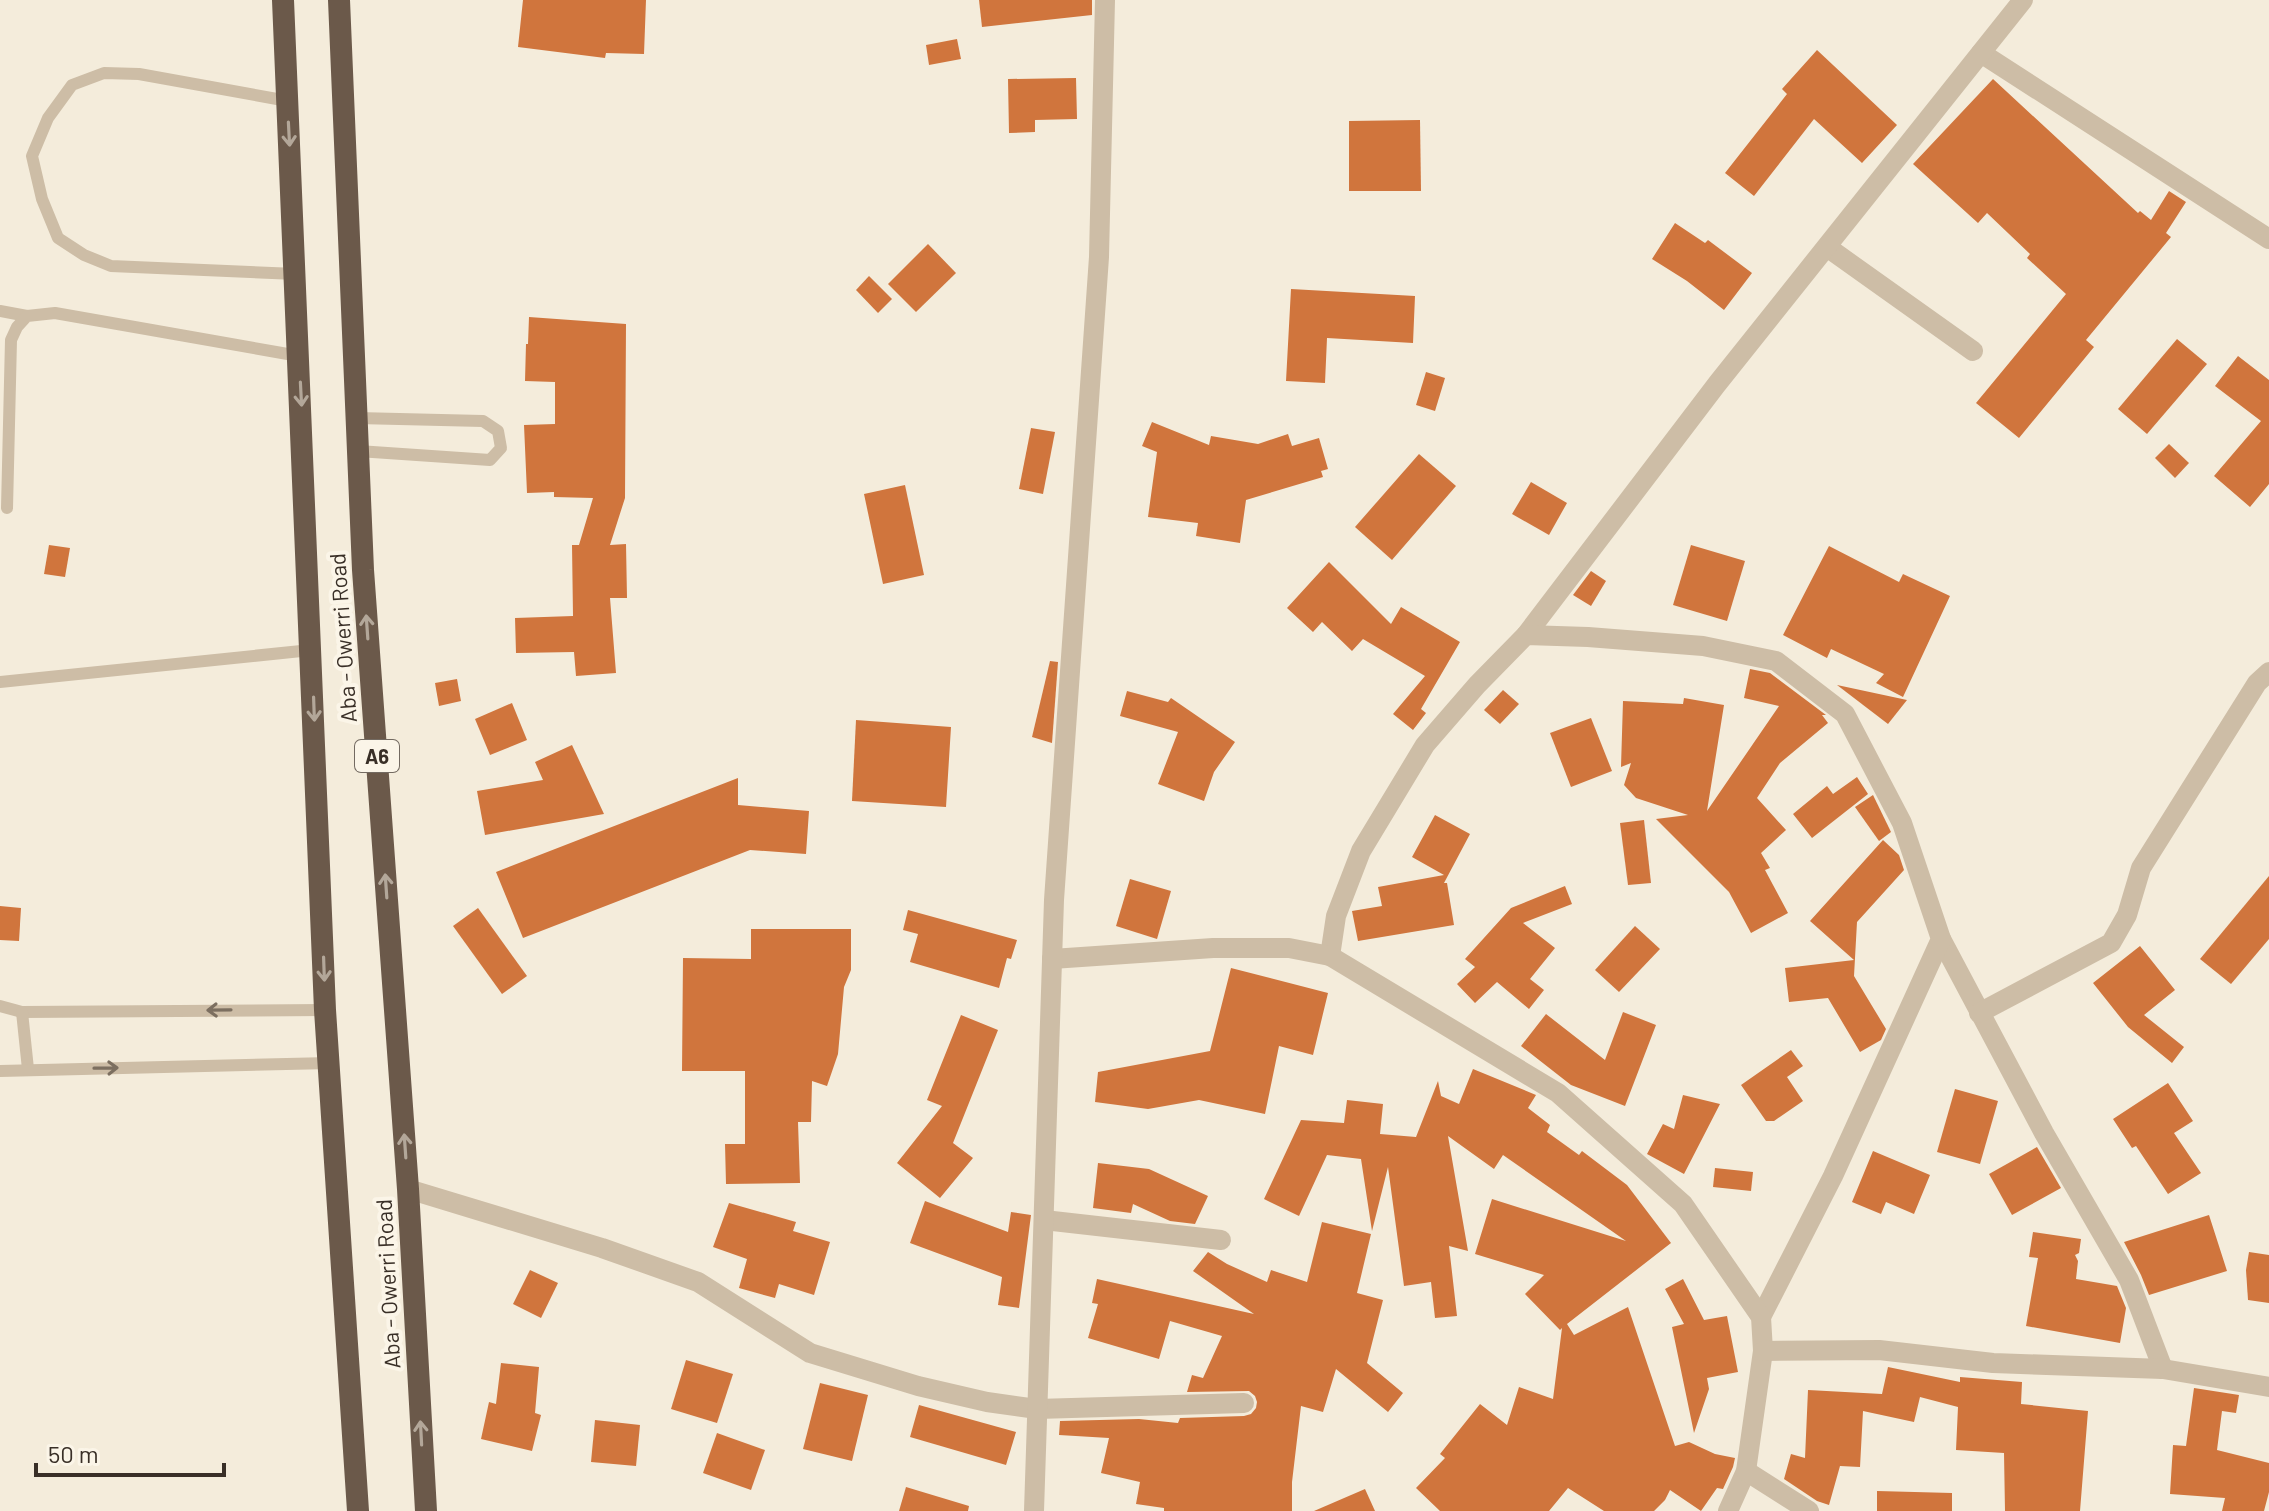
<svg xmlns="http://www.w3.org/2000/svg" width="2269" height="1511" font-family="Barlow,sans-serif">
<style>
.building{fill:#d0753d}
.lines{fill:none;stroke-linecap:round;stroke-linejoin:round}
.service{stroke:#cdbda6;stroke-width:12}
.minor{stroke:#cdbda6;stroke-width:20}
.trunk{stroke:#6b594a;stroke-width:22}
.oneway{stroke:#b3a799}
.oneway2{stroke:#7c6f60}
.labels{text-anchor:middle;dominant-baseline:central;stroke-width:8;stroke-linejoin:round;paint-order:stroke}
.shield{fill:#fbf5e8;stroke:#736a61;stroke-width:2}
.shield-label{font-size:20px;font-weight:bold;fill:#392f27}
.street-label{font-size:22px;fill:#392f27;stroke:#fbf5e8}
</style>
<rect width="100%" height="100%" fill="#f4ecdb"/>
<!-- building -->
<g class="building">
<polygon points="523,0 646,0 644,54 606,53 605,58 518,47"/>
<polygon points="979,0 1092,0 1092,15 982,27"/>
<polygon points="957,39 961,59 929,65 926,45"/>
<polygon points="1817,50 1897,125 1862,163 1814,119 1754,196 1725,173 1787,94 1782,89"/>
<polygon points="1076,78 1077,119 1035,120 1035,132 1009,133 1008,79"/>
<polygon points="1993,79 2138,213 2140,211 2151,220 2169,191 2186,202 2166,233 2171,237 2086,340 2094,347 2019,438 1976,403 2066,294 2027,258 2030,254 1987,213 1978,223 1913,164"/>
<polygon points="1420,120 1421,191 1349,191 1349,121"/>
<polygon points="1675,223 1705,243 1708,240 1752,273 1724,310 1687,281 1652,259"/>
<polygon points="928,244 956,273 916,312 888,284"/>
<polygon points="869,276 892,299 878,313 856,290"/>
<polygon points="1291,289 1415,296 1413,343 1327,338 1325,383 1286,381"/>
<polygon points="529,317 626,324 625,498 610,545 626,544 627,598 610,598 616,673 576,676 574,652 516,653 515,618 573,616 572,545 579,545 593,498 554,497 554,492 527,493 524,425 555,424 555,382 525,381 526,344 528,344"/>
<polygon points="2177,339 2207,364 2147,434 2118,409"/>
<polygon points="2238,356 2269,380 2269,484 2250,507 2214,476 2261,421 2215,386"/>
<polygon points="1426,372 1445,378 1435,411 1416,405"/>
<polygon points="1152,422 1209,445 1211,436 1258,444 1288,434 1292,446 1319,438 1328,469 1321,471 1323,477 1246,500 1240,543 1196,536 1198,523 1148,517 1157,452 1142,446"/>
<polygon points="1031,428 1055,432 1043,494 1019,489"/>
<polygon points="2169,444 2189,463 2175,478 2155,458"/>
<polygon points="1419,454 1456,486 1392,560 1355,527"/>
<polygon points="1531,482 1567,503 1549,535 1512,514"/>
<polygon points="905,485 924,575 883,584 864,494"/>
<polygon points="49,545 70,548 65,577 44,574"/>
<polygon points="1691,545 1745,561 1727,621 1673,605"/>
<polygon points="1829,546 1899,582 1903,574 1950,596 1903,697 1876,683 1884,674 1831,649 1827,658 1783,635"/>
<polygon points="1329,562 1391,624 1401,607 1460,642 1421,709 1426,713 1413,730 1393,714 1425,676 1363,639 1352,651 1322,622 1313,632 1287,608"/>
<polygon points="1591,571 1606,581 1591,606 1573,595"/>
<polygon points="1050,661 1058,662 1052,743 1032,737"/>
<polygon points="1750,669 1770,673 1826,715 1822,715 1828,723 1780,763 1757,798 1786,830 1761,853 1770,868 1765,870 1788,913 1751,933 1729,892 1656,819 1688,815 1636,798 1624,785 1631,763 1621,767 1623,701 1683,704 1684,698 1724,705 1707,811 1779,706 1744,698"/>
<polygon points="457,679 461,701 439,706 435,683"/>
<polygon points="1837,685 1907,700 1888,724"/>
<polygon points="1503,690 1519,704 1500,724 1484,710"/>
<polygon points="1127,691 1168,702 1171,698 1235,742 1214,772 1204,801 1158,784 1178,732 1120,716"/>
<polygon points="512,703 527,740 490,755 475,719"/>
<polygon points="1591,718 1612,771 1571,787 1550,733"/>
<polygon points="856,720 951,727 946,807 852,801"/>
<polygon points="572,745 604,814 485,835 477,791 543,780 535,762"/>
<polygon points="1857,777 1868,794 1812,838 1793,814 1827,786 1833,794"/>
<polygon points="738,778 738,805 809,811 806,854 750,850 523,938 496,872"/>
<polygon points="1873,795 1891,832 1879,841 1855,807"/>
<polygon points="1435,815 1470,834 1444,883 1447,883 1454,925 1358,941 1352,911 1382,906 1378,887 1444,875 1412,857"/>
<polygon points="1644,820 1651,883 1628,885 1620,823"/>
<polygon points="1883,840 1899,855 1904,870 1857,922 1854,976 1886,1029 1881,1040 1860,1052 1828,998 1789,1002 1785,968 1854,960 1810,921"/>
<polygon points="2269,876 2269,939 2231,984 2200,959"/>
<polygon points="1130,879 1171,891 1157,939 1116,926"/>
<polygon points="1565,886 1572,904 1523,923 1555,948 1530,979 1544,990 1529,1009 1497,982 1475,1003 1457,984 1475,967 1465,959 1511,908"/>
<polygon points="0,906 21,908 19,941 0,940"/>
<polygon points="478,908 527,976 502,994 453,926"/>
<polygon points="908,910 1017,940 1011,959 1007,958 999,988 910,962 918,934 903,930"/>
<polygon points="1635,926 1660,949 1619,992 1595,970"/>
<polygon points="751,929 851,929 851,970 844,987 838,1054 827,1086 812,1081 811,1122 798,1122 800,1183 726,1184 725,1144 745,1144 745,1071 682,1071 683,958 751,959"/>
<polygon points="2140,946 2175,990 2144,1015 2184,1047 2172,1063 2128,1027 2093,983"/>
<polygon points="1231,968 1328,993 1313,1055 1279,1046 1265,1114 1199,1100 1148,1109 1095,1102 1098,1072 1210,1051"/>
<polygon points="1623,1012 1656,1025 1625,1106 1571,1085 1521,1046 1546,1014 1605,1060"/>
<polygon points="961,1015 998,1030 953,1143 973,1158 940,1198 897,1163 942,1106 927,1100"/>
<polygon points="1791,1050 1803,1066 1787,1077 1803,1101 1774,1121 1766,1121 1741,1085"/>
<polygon points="1473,1069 1536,1095 1528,1108 1550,1125 1547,1132 1579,1155 1582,1151 1627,1185 1671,1243 1567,1324 1574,1335 1628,1307 1675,1446 1689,1442 1715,1454 1735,1458 1733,1467 1723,1489 1717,1488 1701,1511 1670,1490 1665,1500 1654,1511 1604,1511 1568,1488 1549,1511 1440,1511 1416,1488 1445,1458 1440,1454 1480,1404 1507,1425 1519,1387 1553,1399 1562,1328 1560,1330 1525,1294 1544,1275 1475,1254 1492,1199 1626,1241 1503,1155 1494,1169 1448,1136 1468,1251 1449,1246 1457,1316 1435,1318 1431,1282 1404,1286 1388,1167 1372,1231 1361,1159 1327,1155 1299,1216 1264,1199 1301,1120 1344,1123 1347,1100 1383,1104 1380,1134 1416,1137 1438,1081 1441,1096 1459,1104"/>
<polygon points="2168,1083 2193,1121 2174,1133 2201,1173 2168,1194 2136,1146 2132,1148 2113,1119"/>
<polygon points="1955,1089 1998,1101 1980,1164 1937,1152"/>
<polygon points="1683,1095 1720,1104 1684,1174 1647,1154 1663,1124 1674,1129"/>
<polygon points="2037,1147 2061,1188 2012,1215 1989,1174"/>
<polygon points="1873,1151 1930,1175 1914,1214 1886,1202 1881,1214 1852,1202"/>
<polygon points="1098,1163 1149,1169 1208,1196 1195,1224 1170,1221 1133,1204 1131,1213 1093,1208"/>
<polygon points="1715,1168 1753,1172 1751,1191 1713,1187"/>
<polygon points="925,1201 1008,1232 1011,1212 1031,1215 1019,1308 998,1305 1002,1277 910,1243"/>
<polygon points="729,1203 796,1222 793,1231 830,1242 814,1295 779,1284 775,1298 739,1288 747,1259 713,1247"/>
<polygon points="2209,1215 2227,1271 2149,1295 2141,1275 2124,1242"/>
<polygon points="1322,1222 1371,1234 1357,1293 1383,1300 1367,1363 1403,1393 1388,1412 1336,1369 1323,1412 1301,1406 1292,1482 1292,1511 1164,1511 1164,1508 1136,1504 1140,1482 1101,1473 1109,1438 1059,1435 1060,1421 1139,1419 1178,1423 1180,1418 1244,1416 1251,1414 1256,1408 1257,1402 1255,1396 1249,1391 1187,1392 1192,1375 1203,1378 1222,1336 1170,1321 1159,1359 1088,1338 1098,1304 1092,1303 1097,1279 1254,1314 1193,1271 1208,1252 1227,1264 1267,1282 1271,1270 1307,1282"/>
<polygon points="2033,1232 2081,1239 2079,1253 2075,1255 2078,1261 2076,1279 2117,1286 2126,1308 2120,1343 2026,1326 2038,1258 2029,1257"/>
<polygon points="2249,1252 2269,1255 2269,1303 2248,1300 2246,1270"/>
<polygon points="530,1270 558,1283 541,1318 513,1304"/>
<polygon points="1683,1279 1704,1320 1727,1316 1738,1372 1707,1378 1709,1389 1694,1433 1672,1327 1684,1324 1665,1289"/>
<polygon points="686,1360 733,1374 717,1423 671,1409"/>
<polygon points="501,1363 539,1367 535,1413 541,1415 532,1451 481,1439 489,1402 496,1404"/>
<polygon points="1888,1367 1960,1382 1960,1377 2022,1382 2021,1404 2088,1411 2080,1511 2005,1511 2004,1453 1956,1450 1958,1407 1920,1397 1914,1422 1863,1411 1860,1467 1840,1466 1829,1505 1817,1501 1784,1479 1791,1454 1805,1458 1808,1390 1882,1394"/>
<polygon points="820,1383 868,1395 852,1461 803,1449"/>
<polygon points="2194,1388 2239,1395 2236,1413 2222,1411 2217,1450 2269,1463 2269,1492 2264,1511 2222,1511 2225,1498 2170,1494 2173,1445 2186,1446"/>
<polygon points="919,1405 1016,1432 1006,1465 910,1437"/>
<polygon points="595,1420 640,1425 636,1466 591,1462"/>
<polygon points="717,1433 765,1450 751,1490 703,1473"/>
<polygon points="906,1487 969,1506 968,1511 899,1511"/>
<polygon points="1365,1489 1375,1511 1314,1511"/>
<polygon points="1877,1491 1952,1493 1952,1511 1877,1511"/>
</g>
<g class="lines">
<!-- service -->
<g class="service">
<polyline points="288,101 139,74 104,73 72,85 48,118 32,156 42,199 58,238 84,255 111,266 296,274"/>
<polyline points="0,311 27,316"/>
<polyline points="357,418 483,421 498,431 501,448 490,460 358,451"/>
<polyline points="7,508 11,340 17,327 27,316 55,313 299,356"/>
<polyline points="0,682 311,650"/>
<polyline points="0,1006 22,1012 325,1010"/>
<polyline points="22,1012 28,1069"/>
<polyline points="0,1071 330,1063"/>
</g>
<!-- minor -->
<g class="minor">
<polyline points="1981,53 2269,239"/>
<polyline points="1827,247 1973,351"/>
<polyline points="1526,635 1717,384 2023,0"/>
<polyline points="1941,939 2044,1133 2129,1280 2163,1369"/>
<polyline points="1330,956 1336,916 1361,851 1425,745 1477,685 1526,635 1588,637 1703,646 1776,661 1845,714 1902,823 1941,939 1833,1176 1761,1317"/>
<polyline points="1052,959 1213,948 1289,948 1330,956 1558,1093 1683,1204 1761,1317 1763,1351 1746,1471 1728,1511"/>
<polyline points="1979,1013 2111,943 2127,915 2141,868 2257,683 2269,672"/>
<polyline points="408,1189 602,1248 698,1282 810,1353 918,1386 987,1402 1037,1409 1244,1403"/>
<polyline points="1044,1220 1221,1240"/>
<polyline points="1763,1351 1879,1350 1993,1363 2163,1369 2269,1387"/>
<polyline points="1746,1471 1809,1511"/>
<polyline points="1034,1511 1054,900 1099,257 1105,0"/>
</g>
<!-- trunk -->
<g class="trunk">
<polyline points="283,0 325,1010 358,1511"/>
<polyline points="339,0 363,570 408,1189 426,1511"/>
</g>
</g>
<!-- one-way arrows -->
<defs><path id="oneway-shaft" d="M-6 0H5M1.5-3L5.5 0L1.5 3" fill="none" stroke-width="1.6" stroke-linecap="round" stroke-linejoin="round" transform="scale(2)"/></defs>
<g class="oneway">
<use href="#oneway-shaft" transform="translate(289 134) rotate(87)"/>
<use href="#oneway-shaft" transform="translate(301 394) rotate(87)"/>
<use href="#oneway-shaft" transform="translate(367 627) rotate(-94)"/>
<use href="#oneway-shaft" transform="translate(314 709) rotate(88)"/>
<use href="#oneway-shaft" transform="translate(386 886) rotate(-94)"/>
<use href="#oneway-shaft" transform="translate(324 969) rotate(88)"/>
<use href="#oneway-shaft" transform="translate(405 1146) rotate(-94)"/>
<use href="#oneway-shaft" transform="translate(421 1433) rotate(-93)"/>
</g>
<g class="oneway2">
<use href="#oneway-shaft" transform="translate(219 1010) rotate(179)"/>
<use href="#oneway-shaft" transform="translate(106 1068) rotate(-1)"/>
</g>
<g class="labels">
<!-- shield labels -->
<rect class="shield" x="355" y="740" width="44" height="32" rx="6"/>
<g class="shield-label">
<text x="377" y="756">A6</text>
</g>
<!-- street labels -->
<g class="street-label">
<text transform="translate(342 638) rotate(-94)">Aba - Owerri Road</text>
<text transform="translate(387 1284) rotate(-93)">Aba - Owerri Road</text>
</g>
</g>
<!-- scale -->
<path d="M36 1463v12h188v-12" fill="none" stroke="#392f27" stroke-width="4"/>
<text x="48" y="1463" font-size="24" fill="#392f27" stroke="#fbf5e8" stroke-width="6" paint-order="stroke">50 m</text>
</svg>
